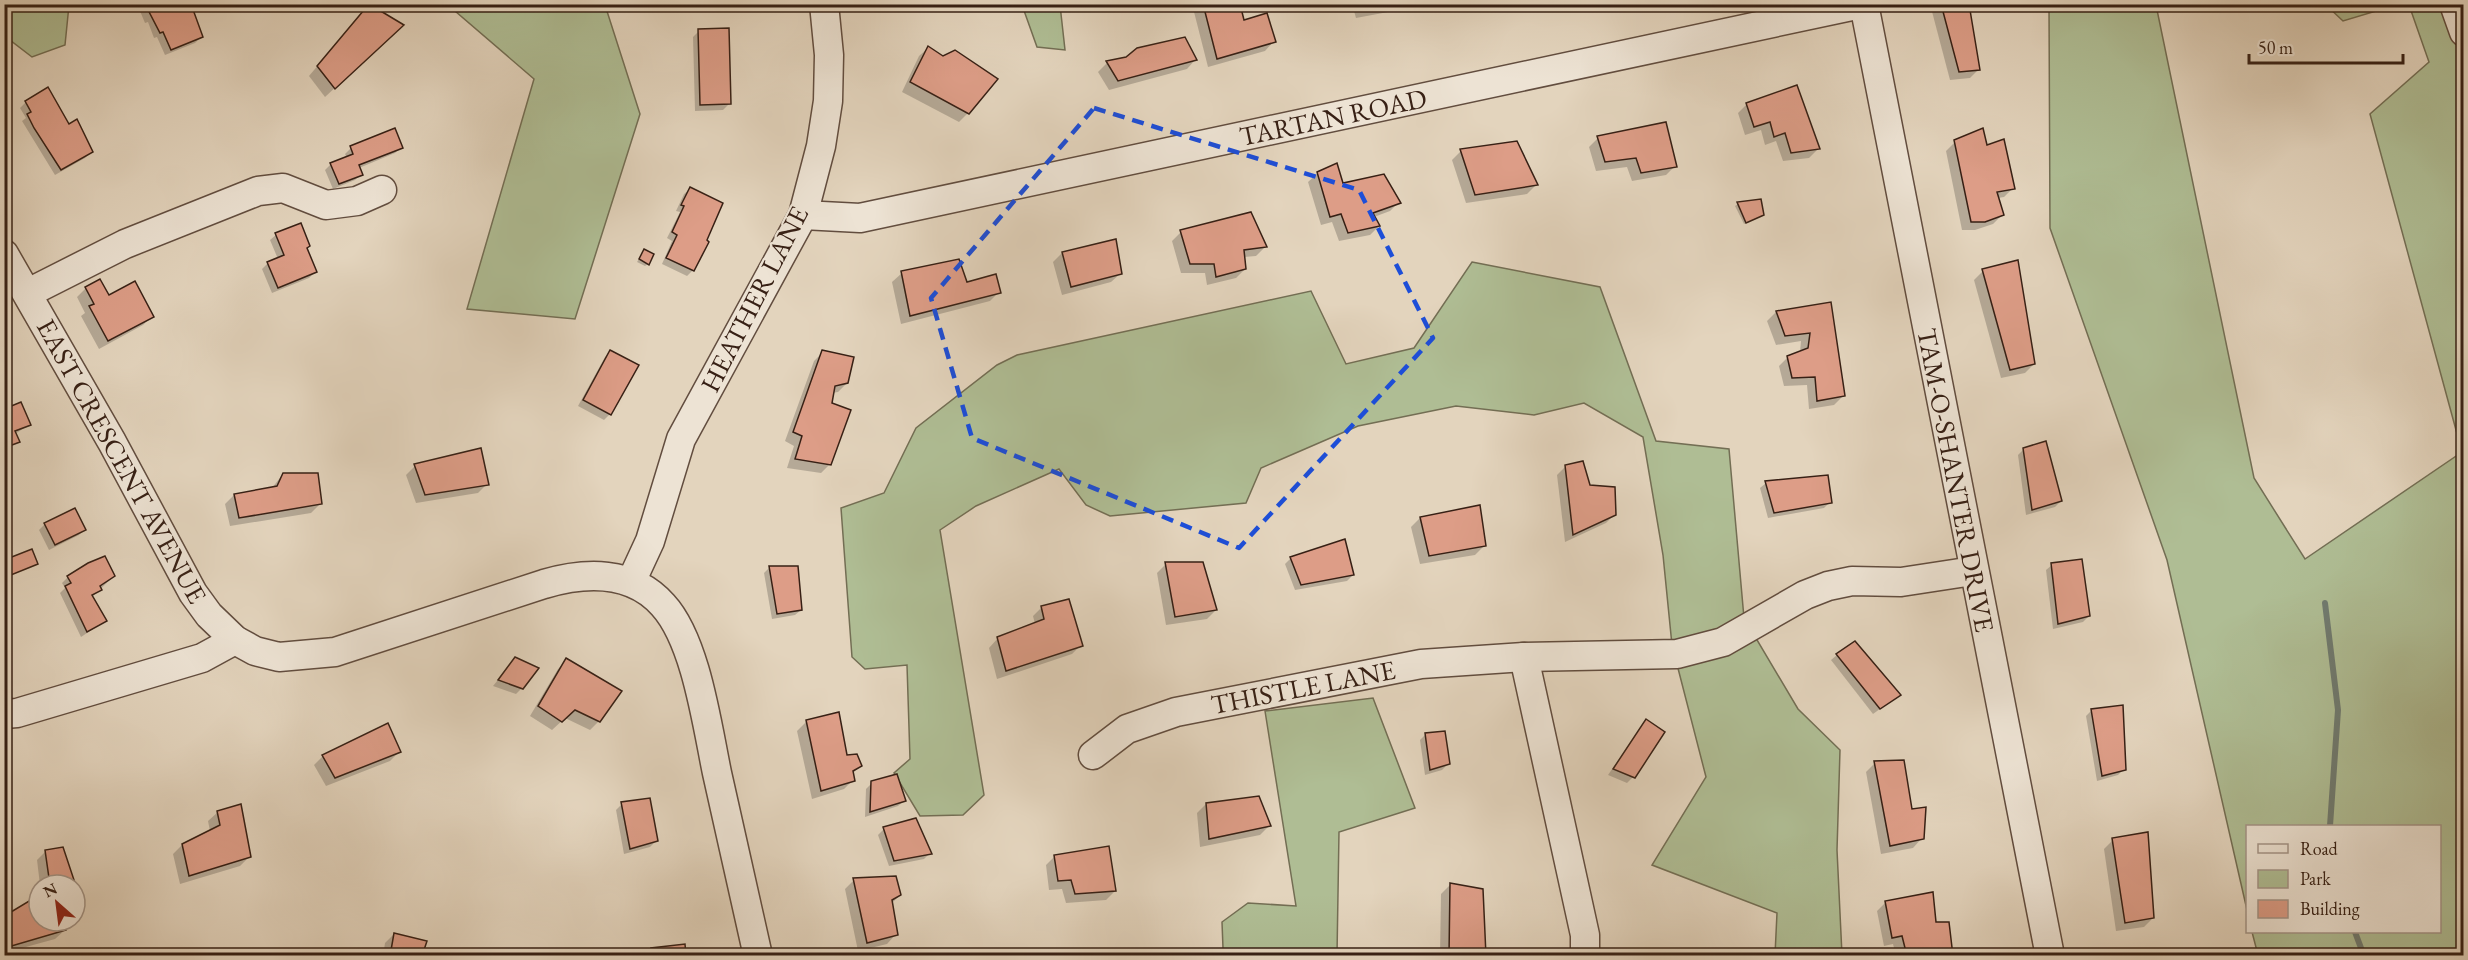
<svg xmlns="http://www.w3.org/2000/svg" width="2468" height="960" font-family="'EB Garamond',serif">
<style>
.green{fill:#afbd94;stroke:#736e54;stroke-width:1.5}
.shadow{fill:#0003}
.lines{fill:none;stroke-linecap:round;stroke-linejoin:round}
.stream{stroke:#707b70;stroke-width:6}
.building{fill:#dd9d87;stroke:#372015;stroke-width:1.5}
.minor-casing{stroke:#624d3f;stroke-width:31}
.minor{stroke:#ede3d4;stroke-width:28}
.marked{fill:none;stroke:#1d4ed8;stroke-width:4.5;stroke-dasharray:12 8;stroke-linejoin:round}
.labels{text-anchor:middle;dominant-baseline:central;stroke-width:4.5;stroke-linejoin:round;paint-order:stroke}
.street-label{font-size:27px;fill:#372015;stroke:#ede3d4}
</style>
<rect width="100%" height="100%" fill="#e3d4bd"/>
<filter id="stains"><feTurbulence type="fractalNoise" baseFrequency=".00333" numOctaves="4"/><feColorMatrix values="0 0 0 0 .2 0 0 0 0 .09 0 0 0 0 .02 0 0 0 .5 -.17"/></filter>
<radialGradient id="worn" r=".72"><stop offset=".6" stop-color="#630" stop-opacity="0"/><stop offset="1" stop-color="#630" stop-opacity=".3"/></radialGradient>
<!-- green -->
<g class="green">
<polygon points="7,5 69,5 65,45 32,57 10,40"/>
<polygon points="448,5 605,5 640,114 575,319 467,309 534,79"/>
<polygon points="1022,5 1060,5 1065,50 1037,47"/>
<polygon points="2049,5 2156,5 2254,478 2305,559 2462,452 2370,114 2429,62 2409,5 2463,5 2463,955 2258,955 2252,932 2440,932 2440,826 2248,826 2247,910 2167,560 2050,228"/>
<polygon points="2326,5 2396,5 2343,21"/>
<polygon points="1472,262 1600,287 1656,441 1729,449 1744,618 1798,709 1840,750 1837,850 1842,955 1775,955 1777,913 1652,865 1706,777 1672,645 1663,555 1643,437 1584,403 1534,415 1456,406 1358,426 1261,468 1246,503 1110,516 1086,505 1059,469 976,506 940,530 984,795 963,815 920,816 894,773 910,759 907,665 865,669 852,657 841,508 884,493 916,428 997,365 1017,355 1311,291 1346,364 1414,348"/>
<polygon points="1373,698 1415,808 1339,832 1337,955 1227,955 1223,948 1222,922 1248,903 1296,906 1265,711"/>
</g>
<!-- shadow -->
<g class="shadow">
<polygon points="137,4 189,4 201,37 195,43 165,55 157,37 154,38 148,22 145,23"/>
<polygon points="1192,4 1238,4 1243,22 1274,41 1265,51 1208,67"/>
<polygon points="1352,4 1418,4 1415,7 1356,18"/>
<polygon points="1930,4 1967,4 1979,69 1970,78 1950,80"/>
<polygon points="361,14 393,34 325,97 309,76"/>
<polygon points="699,31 729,104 723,110 695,111 693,37"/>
<polygon points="928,48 968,113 959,122 902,92 919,56"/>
<polygon points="1127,58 1195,60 1187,69 1109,90 1098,72 1107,63"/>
<polygon points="26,102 68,126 91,152 85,158 55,175 22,121 26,118 20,108"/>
<polygon points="1747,104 1818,149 1809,158 1783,161 1776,141 1765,145 1761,130 1745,135 1738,113"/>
<polygon points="1598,138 1675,166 1666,175 1632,181 1627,167 1596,171 1589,147"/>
<polygon points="1955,142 1986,147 2013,188 2004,197 1998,198 2002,215 1993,224 1975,230 1962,230 1946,151"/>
<polygon points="401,147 395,153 359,168 361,174 355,180 333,189 325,170 331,164 347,158 345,154 351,148"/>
<polygon points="1461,151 1536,185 1527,194 1466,203 1452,160"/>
<polygon points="1318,173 1342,185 1399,202 1390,211 1374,217 1379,226 1370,235 1339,241 1332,222 1321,225 1308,182"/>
<polygon points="690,189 693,270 687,276 662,264 672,241 667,238 680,212 676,211 684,194"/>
<polygon points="1759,201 1763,214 1744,224 1735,206 1738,204"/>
<polygon points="1181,232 1265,247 1256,256 1244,257 1245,269 1236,278 1207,285 1205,273 1181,273 1172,241"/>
<polygon points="276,235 306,249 315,272 309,278 272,293 262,269 268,263 278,259 270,240"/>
<polygon points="1062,253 1121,273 1111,282 1062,295 1053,262"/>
<polygon points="642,254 648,264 645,266 637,262"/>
<polygon points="1983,271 2034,364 2025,373 2001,378 1974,280"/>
<polygon points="902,273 966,284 999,292 990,301 901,324 892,282"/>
<polygon points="86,288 152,316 143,325 99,349 81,316 85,313 77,297"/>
<polygon points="1830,304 1843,396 1834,405 1809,409 1807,385 1784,386 1779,366 1788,357 1800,352 1801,341 1776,345 1767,321 1776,312"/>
<polygon points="611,351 636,366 610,414 604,420 578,406 605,357"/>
<polygon points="823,352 847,383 838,392 832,393 830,464 821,473 787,468 794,446 785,441 814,361"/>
<polygon points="4,410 29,425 15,434 18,441 4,450"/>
<polygon points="2024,449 2061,501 2055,507 2026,515 2018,455"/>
<polygon points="415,466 487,484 478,493 416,503 406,475"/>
<polygon points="1566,466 1615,514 1606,523 1565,542 1557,475"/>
<polygon points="283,474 320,504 311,513 230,526 225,504 234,495 272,488"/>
<polygon points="1766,483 1830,502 1824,508 1768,518 1760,488"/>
<polygon points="1420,518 1484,546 1475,555 1420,564 1411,527"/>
<polygon points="45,524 84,530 79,535 49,550 39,530"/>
<polygon points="1291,558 1353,575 1347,581 1295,590 1285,564"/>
<polygon points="4,561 36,564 4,578"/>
<polygon points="1166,564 1216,610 1207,619 1166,625 1157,573"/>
<polygon points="2052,565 2089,616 2083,622 2053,629 2046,570"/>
<polygon points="770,567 801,610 795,615 772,619 764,573"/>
<polygon points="114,576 92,597 105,621 81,637 60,593 65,588 62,583 68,577"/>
<polygon points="1042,607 1081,645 1072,654 997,679 989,648 998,638 1035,624 1033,616"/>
<polygon points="1837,655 1899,695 1873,714 1831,660"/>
<polygon points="567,660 599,721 590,730 565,718 552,730 530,716 558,669"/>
<polygon points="510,665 522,688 516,694 493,686"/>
<polygon points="2091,711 2124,769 2118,775 2097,781 2086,716"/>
<polygon points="1646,720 1633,777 1627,783 1608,775"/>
<polygon points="806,722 860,766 852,774 853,780 844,789 812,799 797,731"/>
<polygon points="388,725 399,752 390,761 326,786 314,765 323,756"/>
<polygon points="1426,734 1448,764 1442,770 1425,775 1420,740"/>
<polygon points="1875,763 1911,810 1922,838 1913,848 1881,854 1866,772"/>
<polygon points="872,783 904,801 898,806 865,817 866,789"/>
<polygon points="622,804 656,841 650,847 624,854 616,810"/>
<polygon points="1206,804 1269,826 1260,835 1200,847 1197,813"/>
<polygon points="218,812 249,857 240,866 180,884 173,854 182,845 210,831 208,821"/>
<polygon points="884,829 930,853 924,859 889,866 878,835"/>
<polygon points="2113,840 2153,918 2144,927 2116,931 2104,849"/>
<polygon points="46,851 74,885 40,885 37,860"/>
<polygon points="1055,856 1115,891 1106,900 1066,903 1062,889 1049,890 1046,865"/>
<polygon points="854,880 900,895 891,904 896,934 887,944 858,951 845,889"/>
<polygon points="1450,885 1485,956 1440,956 1441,894"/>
<polygon points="39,897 39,921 62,921 65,930 55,939 4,953 4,918"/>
<polygon points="1886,902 1935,924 1952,956 1896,956 1893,944 1884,946 1877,911"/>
<polygon points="394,934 421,956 383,956 385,943"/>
<polygon points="651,949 685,956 646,956"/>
</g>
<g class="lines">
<!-- stream -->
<g class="stream">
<polyline points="2325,603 2338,710 2330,826"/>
<polyline points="2355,932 2364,956"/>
</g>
</g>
<!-- building -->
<g class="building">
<polygon points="145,4 191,4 203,37 171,50 163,32 160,33"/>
<polygon points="369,4 404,25 335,89 317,66"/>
<polygon points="1203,4 1240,4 1244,20 1267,13 1276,42 1217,59"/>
<polygon points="1941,4 1969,4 1980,70 1959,72"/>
<polygon points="729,28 731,104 700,105 698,29"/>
<polygon points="1185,37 1197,60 1118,81 1106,61 1126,57 1137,48"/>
<polygon points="928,46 943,56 955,50 998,79 969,114 910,82"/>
<polygon points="1797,85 1820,149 1791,153 1785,133 1774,137 1770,122 1754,127 1746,103"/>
<polygon points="48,87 69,124 77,119 93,152 61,170 34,128 27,114 31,112 25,101"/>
<polygon points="1666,122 1677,167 1641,173 1636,158 1605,162 1597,136"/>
<polygon points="395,128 403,148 359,165 363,175 339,184 330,163 353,154 350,146"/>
<polygon points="1983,128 1987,145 2004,139 2015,189 1997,192 2004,215 1985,222 1971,222 1954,140"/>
<polygon points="1517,141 1538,185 1475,195 1460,149"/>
<polygon points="1337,163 1343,183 1384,174 1401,203 1373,213 1380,226 1348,233 1341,214 1330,217 1317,172"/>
<polygon points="690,187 723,203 707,240 709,242 694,271 666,258 677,235 672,232 684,206 681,205"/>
<polygon points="1761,199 1764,215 1746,223 1737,202"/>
<polygon points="1251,212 1267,247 1244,250 1246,269 1216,277 1214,264 1190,264 1180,230"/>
<polygon points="301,223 310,246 307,248 317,272 278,288 267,262 284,255 275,233"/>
<polygon points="1116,239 1122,274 1071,287 1062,252"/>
<polygon points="644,249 654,254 649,265 639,259"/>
<polygon points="959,259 967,282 996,274 1001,293 910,316 901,271"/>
<polygon points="2018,260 2035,364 2010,370 1982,269"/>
<polygon points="100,279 109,295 135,281 154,317 108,341 89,306 94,304 85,287"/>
<polygon points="1831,302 1845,396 1817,401 1815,377 1792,378 1787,356 1808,348 1810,333 1785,336 1776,311"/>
<polygon points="610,350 639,365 611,415 583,400"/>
<polygon points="822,350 854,357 848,383 835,386 832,403 851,410 831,465 795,459 802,436 793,432"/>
<polygon points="21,402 31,425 15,431 20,442 4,448 4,409"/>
<polygon points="2046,441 2062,501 2032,510 2023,448"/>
<polygon points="481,448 489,485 425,495 414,464"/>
<polygon points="1583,461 1590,485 1615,487 1616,515 1573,535 1565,465"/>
<polygon points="283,473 318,473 322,504 239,518 234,494 277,486"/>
<polygon points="1828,475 1832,503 1774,513 1765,481"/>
<polygon points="1480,505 1486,546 1429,556 1420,517"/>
<polygon points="75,508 86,530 55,545 44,523"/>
<polygon points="1345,539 1354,575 1301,585 1290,557"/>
<polygon points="32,549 38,564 6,577 4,560"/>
<polygon points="105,556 115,576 100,586 102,590 92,595 107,621 87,632 65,586 71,583 67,576 88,563"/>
<polygon points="2082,559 2090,616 2058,624 2051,563"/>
<polygon points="1165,562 1203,562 1217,610 1175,617"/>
<polygon points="769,566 798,566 802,610 777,614"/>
<polygon points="1069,599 1083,646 1006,671 997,637 1044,619 1041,606"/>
<polygon points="1855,641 1901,695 1880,709 1836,654"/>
<polygon points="515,657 539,668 523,689 498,680"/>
<polygon points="566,658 622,691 600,722 575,710 562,722 538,706"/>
<polygon points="2123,705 2126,770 2102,776 2091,709"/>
<polygon points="839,712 847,755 857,754 862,766 853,771 855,781 821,791 806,720"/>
<polygon points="1646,719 1665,732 1635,778 1613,769"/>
<polygon points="388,723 401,752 335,778 322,755"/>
<polygon points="1445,731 1450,764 1430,770 1425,733"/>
<polygon points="1904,760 1912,809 1926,807 1924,839 1890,846 1874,761"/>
<polygon points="897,774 906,801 870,812 871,781"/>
<polygon points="1259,796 1271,826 1209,839 1206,803"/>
<polygon points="650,798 658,841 630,849 621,802"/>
<polygon points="241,804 251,857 189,876 182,844 220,825 217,811"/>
<polygon points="916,818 932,854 894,861 883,827"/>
<polygon points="2148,832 2154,918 2125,923 2112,838"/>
<polygon points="1109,846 1116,891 1075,894 1071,880 1058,881 1054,855"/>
<polygon points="63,847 79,895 75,897 75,885 50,885 45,850"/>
<polygon points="896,876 901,895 892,900 898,935 867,943 853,878"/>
<polygon points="1450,883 1483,889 1486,956 1449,956"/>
<polygon points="1933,892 1936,922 1949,922 1953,956 1907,956 1902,936 1892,938 1885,901"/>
<polygon points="39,895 39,921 64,921 66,930 8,947 6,915"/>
<polygon points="394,933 427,941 422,956 390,956"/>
<polygon points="685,944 686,956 653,956 651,948"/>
</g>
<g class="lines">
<defs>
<g id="minor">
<polyline points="1864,4 2050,956"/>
<polyline points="2454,4 2464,32"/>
<polyline points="803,215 860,218 1861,4"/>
<path d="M4,254L112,442L193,593L209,615L235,640L255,651L279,657L335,652L544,584C585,572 632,570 663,605C696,641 707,725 717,773C731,834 744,895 758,956"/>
<polyline points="28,293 125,244 258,191 283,188 326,205 357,201 382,190"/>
<polyline points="631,582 650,541 681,439 803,215 821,146 828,101 829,55 824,4"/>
<polyline points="1524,657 1585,935 1585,956"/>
<polyline points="4,714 17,713 202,658 235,640"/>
<polyline points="1093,755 1127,729 1176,712 1421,664 1524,657 1677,654 1723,642 1805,595 1828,586 1852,581 1901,582 1973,571"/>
</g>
</defs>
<!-- minor casing -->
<use href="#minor" class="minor-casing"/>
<!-- minor -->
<use href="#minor" class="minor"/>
</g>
<!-- marked area -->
<path class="marked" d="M1094,108L1359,190L1433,338L1239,548L972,438L931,298Z"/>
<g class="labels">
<!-- street labels -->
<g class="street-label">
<text transform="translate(1333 117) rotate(-12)">TARTAN ROAD</text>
<text transform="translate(754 299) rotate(-63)">HEATHER LANE</text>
<text transform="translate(122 461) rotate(61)">EAST CRESCENT AVENUE</text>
<text transform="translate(1956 480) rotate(79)">TAM-O-SHANTER DRIVE</text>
<text transform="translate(1303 687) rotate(-11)">THISTLE LANE</text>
</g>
</g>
<!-- margin -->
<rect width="2468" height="960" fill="none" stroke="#e3d4bd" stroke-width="24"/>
<rect x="6" y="6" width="2456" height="948" fill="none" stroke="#372015" stroke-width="3"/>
<rect x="12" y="12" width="2444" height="936" fill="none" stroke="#372015" stroke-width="1.5"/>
<!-- legend -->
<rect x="2246" y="825" width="195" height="108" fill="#ede3d4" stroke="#a49588" stroke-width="1.5"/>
<rect x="2258" y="844" width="30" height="9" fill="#ede3d4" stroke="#a49588" stroke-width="1.5"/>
<text x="2300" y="855" font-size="18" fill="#372015">Road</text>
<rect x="2258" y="870" width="30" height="18" fill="#afbd94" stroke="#a49588" stroke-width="1.5"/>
<text x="2300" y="885" font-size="18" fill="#372015">Park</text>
<rect x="2258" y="900" width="30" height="18" fill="#dd9d87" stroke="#a49588" stroke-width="1.5"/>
<text x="2300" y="915" font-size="18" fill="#372015">Building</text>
<!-- north arrow -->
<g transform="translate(57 903) rotate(332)"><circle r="28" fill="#ede3d4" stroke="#a49588" stroke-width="1.5"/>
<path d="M0-4.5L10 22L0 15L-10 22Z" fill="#8f2418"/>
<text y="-9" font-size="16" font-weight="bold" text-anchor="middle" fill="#372015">N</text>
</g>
<!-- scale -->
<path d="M2249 54v9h154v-9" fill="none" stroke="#372015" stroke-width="3"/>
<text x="2258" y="54" font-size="18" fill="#372015" stroke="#ede3d4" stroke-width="4.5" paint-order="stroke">50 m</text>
<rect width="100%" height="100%" filter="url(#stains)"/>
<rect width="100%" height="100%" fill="url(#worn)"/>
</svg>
